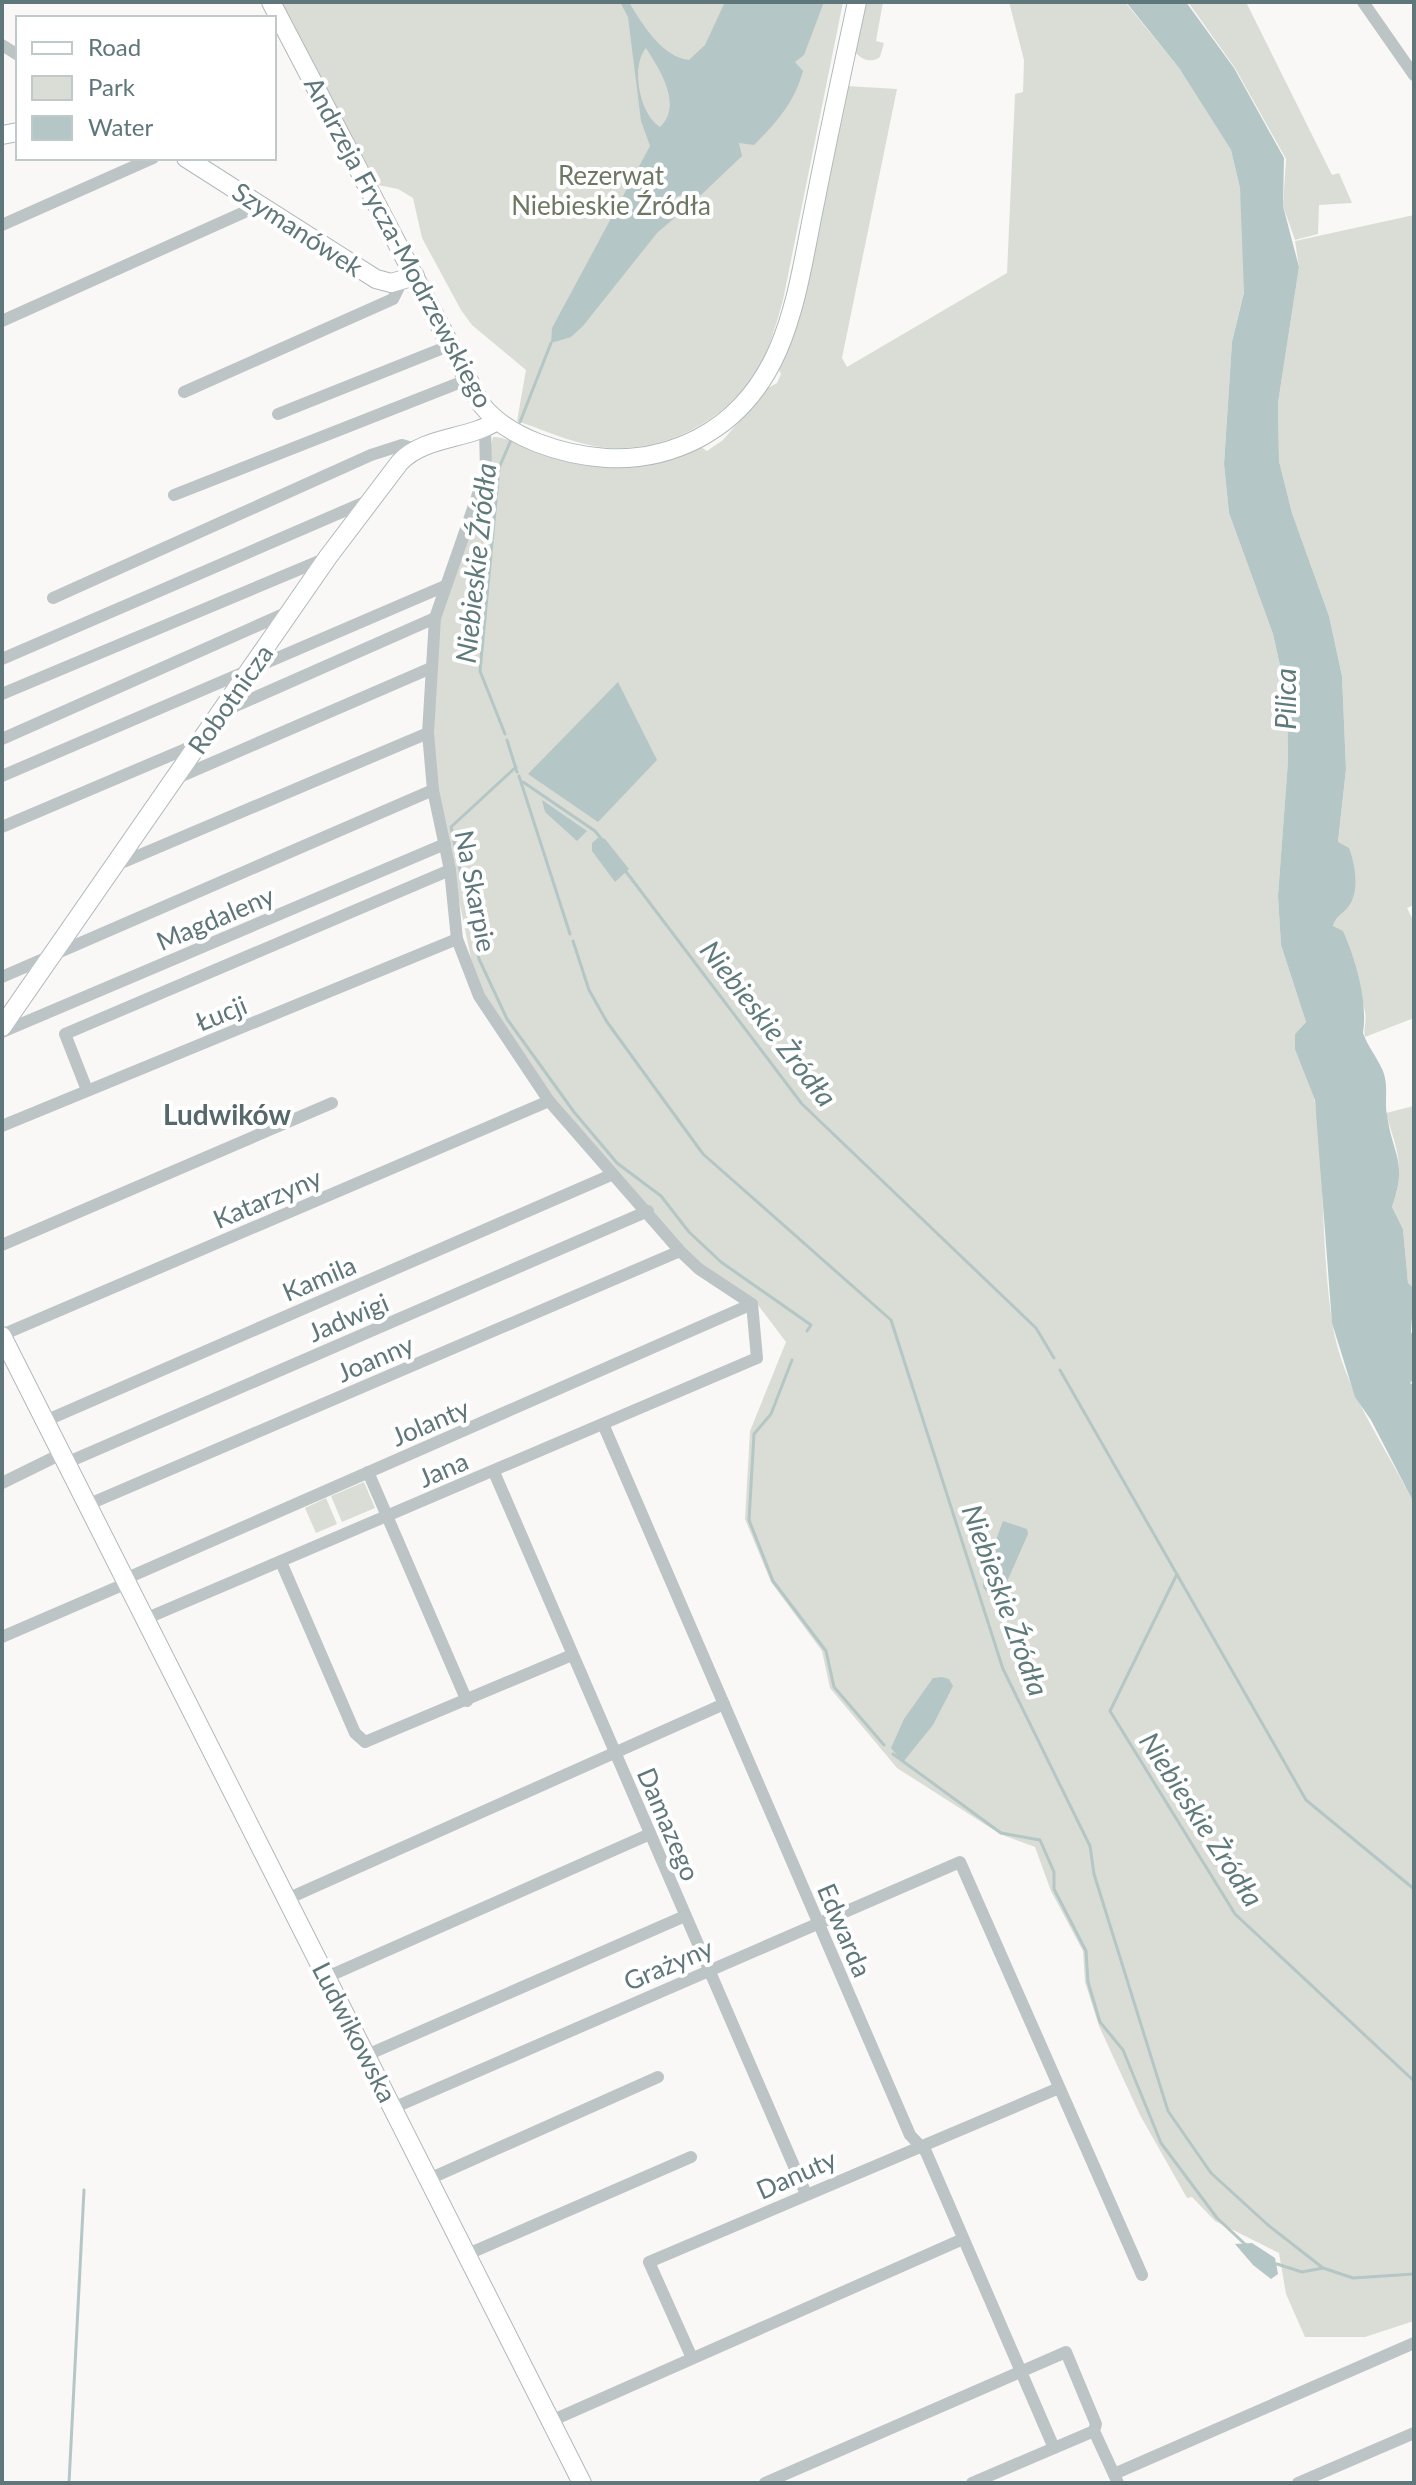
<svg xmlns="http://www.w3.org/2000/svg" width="1416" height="2485" font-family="Lato,sans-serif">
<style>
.green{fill:#daddd5}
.water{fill:#b4c6c6;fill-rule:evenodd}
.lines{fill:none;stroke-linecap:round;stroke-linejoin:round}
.stream{stroke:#b4c6c6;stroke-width:3}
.secondary-casing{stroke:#afb9bb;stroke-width:20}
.street{stroke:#bdc4c6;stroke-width:12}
.secondary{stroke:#fff;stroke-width:18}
.labels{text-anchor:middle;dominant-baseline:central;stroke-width:8;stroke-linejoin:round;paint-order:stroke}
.park-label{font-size:26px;fill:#6d7863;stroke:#fff}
.street-label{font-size:26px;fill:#5f777a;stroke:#fff}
.water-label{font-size:28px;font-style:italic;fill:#5f7a7a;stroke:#fff}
.neighbourhood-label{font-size:28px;font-weight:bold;fill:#56686b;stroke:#fff}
</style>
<rect width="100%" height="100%" fill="#f9f8f6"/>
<!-- green -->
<g class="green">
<path d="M281,2H843L783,300C777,322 771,343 761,364C733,416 670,451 612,448C580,447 547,431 517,421L526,370L472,325L461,310L422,238L413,198L398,189L378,185Z"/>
<path d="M867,2H883L876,41L884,43L880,57C871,64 861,59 855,52L858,21Z"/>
<path d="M1009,2H1125L1179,68L1231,150L1240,188L1245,241L1244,291L1232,342L1224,464L1229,513L1273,634L1287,697L1288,762L1278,896L1281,945L1306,1022L1295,1034C1295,1059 1312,1078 1315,1103C1325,1175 1321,1249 1332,1321C1341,1385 1385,1446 1414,1503V2321L1365,2337H1305L1286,2294L1279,2253L1215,2221L1192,2197L1187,2198L1140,2115L1099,2026L1085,1982L1083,1951L1051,1891L1035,1847L1000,1834L897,1768L830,1688L822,1651L771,1582L745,1519L750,1431L786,1342L755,1301L701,1268L549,1095L489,1006L475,978L436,788L431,730L438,618L493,437C508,436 524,449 539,454C595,473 648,473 701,447L707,451L723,440L768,388L777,383L781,374L779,370L794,335L847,86L897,89L842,358L847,367L1007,273L1015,94L1023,92L1024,60Z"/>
<polygon points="1188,2 1246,2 1332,175 1339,173 1352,203 1319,205 1318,234 1295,240 1283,206 1286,159 1235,68"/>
<path d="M1414,215V905L1407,908L1414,922V1018L1365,1037C1363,1029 1367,1021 1365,1012C1359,980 1355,950 1333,926L1335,918L1350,905L1338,843L1346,769L1342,676L1329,616L1292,513L1279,461L1278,403L1299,267L1295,241Z"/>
<path d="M1414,1106V1288L1408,1283L1403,1229L1392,1207C1406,1168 1397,1151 1386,1113Z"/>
<polygon points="364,1482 375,1508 342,1522 331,1496"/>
<polygon points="326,1498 337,1524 316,1533 305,1508"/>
</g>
<!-- water -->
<g class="water">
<path d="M620,2H629C642,24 662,57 689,60L705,45L725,2H824L804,55L795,62L803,71C794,103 777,122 754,145L739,143L742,156L701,195L689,192L673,198L686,208L657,233L583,326L571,337L551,343L552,328L650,146L641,121L628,17ZM646,48C660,70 683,105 660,127C640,115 630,67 646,48Z"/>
<path d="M1126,2H1186L1234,68L1284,158L1283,206L1299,267L1278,403L1279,461L1292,513L1329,616L1342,676L1346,769L1338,842L1349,848C1355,864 1360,890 1349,906C1343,914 1336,915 1333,926L1343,931C1356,961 1368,1001 1363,1033C1368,1047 1377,1057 1383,1071C1389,1087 1384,1100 1387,1115C1393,1157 1408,1161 1392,1207L1403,1229L1408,1283L1414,1288L1411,1332L1414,1337V1379L1410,1383L1414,1385V1503L1371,1420L1355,1397L1332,1323L1315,1100L1295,1049V1034L1306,1022L1281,945L1278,896L1288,761L1287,697L1273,634L1229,513L1224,464L1232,342L1244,292L1240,188L1231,150L1179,68Z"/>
<polygon points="618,682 657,760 598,822 528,774"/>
<polygon points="542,800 587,831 577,841 545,812"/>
<polygon points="599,837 605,839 629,869 615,882 592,851 592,843"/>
<polygon points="1003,1521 1027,1529 1028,1534 998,1602 994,1603 983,1587 984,1572"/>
<polygon points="942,1677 949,1679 953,1686 933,1725 903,1762 891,1748 904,1719 933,1678"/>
<polygon points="1252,2243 1275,2258 1278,2274 1271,2279 1253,2265 1235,2244"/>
</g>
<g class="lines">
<!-- stream -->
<g class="stream">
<polyline points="520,422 551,343"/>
<polyline points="505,734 480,671 499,468 511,440"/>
<polyline points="507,740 517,772"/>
<polyline points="516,767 451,827 479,959 507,1019 574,1112 617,1163 661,1196 689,1232 721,1262 811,1325 807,1331"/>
<polyline points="519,776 570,934"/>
<polyline points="523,782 595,831 603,841"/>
<polyline points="624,869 802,1104 1036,1328 1054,1358"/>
<polyline points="573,941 589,990 607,1022 703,1154 891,1320 1003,1669 1090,1846 1094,1874 1168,2111 1211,2173 1268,2225 1323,2268 1353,2278 1414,2274"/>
<polyline points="792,1360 771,1414 754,1434 749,1520 773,1581 826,1651 834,1687 884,1745"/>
<polyline points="1060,1370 1306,1800 1414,1889"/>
<polyline points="1177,1574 1110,1711 1235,1914 1414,2081"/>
<polyline points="893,1754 1001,1833 1040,1840 1054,1872 1054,1889 1086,1951 1088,1982 1100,2022 1123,2050 1161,2143 1217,2218 1247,2246"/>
<polyline points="1277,2264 1302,2272 1323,2268"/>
<polyline points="69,2483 84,2190"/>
</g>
<defs>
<g id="secondary">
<path d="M271,2L481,404C508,439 564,455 606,458C639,460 670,453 699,438C790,390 797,287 816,198C829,132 843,67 857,2"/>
<polyline points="2,135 18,132"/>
<polyline points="186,158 376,279 391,283 415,276"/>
<path d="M2,1027L328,557L400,462C425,436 467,440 497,421"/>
<polyline points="2,1336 582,2483"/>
</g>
</defs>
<!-- secondary casing -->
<use href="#secondary" class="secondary-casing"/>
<!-- street -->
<g class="street">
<polyline points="1363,2 1414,75"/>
<polyline points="2,45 18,55"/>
<polyline points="2,225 153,158"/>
<polyline points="2,321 260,205"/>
<polyline points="184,392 393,299 402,281"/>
<polyline points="278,414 451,345"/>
<polyline points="174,495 469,379"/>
<polyline points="53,598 371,455 402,445 415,449"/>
<polyline points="2,659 372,499"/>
<polyline points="2,694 324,559"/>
<polyline points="222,712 435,618"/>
<polyline points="2,739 288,612"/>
<polyline points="2,776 445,586"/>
<polyline points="177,778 431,668"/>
<polyline points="2,827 195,745"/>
<polyline points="114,866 428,733"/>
<polyline points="2,977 433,790"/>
<polyline points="2,1032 445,844"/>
<polyline points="87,1090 65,1034 450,870"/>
<polyline points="2,1126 457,939"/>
<polyline points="2,1245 332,1103"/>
<polyline points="2,1335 549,1101"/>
<polyline points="45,1421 611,1175"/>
<polyline points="603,1424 910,2135 926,2152 1054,2448"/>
<polyline points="66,1463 648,1211"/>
<polyline points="368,1472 467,1701"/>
<polyline points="494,1472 806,2194"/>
<polyline points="2,1483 61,1454"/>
<polyline points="87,1505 680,1251"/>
<polyline points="281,1562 355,1733 365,1742 572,1655"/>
<polyline points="125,1579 752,1304"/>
<polyline points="145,1619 757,1358 752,1304 699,1269 680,1251 549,1101 479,996 457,939 450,870 433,790 428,733 435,618 486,471 485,428"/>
<polyline points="2,1637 127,1583"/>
<polyline points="287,1899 724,1704"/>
<polyline points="327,1977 650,1834"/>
<polyline points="367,2055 685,1916"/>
<polyline points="393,2108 960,1862 1142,2275"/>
<polyline points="429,2179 658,2077"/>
<polyline points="468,2254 691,2157"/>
<polyline points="692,2358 649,2262 1059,2088"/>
<polyline points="551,2421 963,2239"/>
<polyline points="1114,2474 1414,2343"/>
<polyline points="765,2483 1066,2352 1096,2424 1094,2431 1118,2483"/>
<polyline points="972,2483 1094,2431"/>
<polyline points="1298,2483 1414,2433"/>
</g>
<!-- secondary -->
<use href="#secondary" class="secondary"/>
</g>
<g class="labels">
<!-- park labels -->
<g class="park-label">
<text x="611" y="175">Rezerwat<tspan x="611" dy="30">Niebieskie Źródła</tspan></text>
</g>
<!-- street labels -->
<g class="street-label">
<text transform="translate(298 229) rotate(33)">Szymanówek</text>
<text transform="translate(399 242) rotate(62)">Andrzeja Frycza-Modrzewskiego</text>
<text transform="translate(230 699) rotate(-55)">Robotnicza</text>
<text transform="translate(476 891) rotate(79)">Na Skarpie</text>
<text transform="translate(215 918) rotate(-23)">Magdaleny</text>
<text transform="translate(221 1013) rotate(-22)">Łucji</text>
<text transform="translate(267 1198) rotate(-23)">Katarzyny</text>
<text transform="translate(319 1278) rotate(-23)">Kamila</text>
<text transform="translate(348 1317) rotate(-23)">Jadwigi</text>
<text transform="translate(375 1358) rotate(-23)">Joanny</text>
<text transform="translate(430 1422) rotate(-23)">Jolanty</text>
<text transform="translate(443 1469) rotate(-23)">Jana</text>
<text transform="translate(669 1824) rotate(67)">Damazego</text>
<text transform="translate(845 1930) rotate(67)">Edwarda</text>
<text transform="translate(668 1964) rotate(-23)">Grażyny</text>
<text transform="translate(355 2032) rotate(63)">Ludwikowska</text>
<text transform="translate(796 2174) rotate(-24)">Danuty</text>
</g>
<!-- water labels -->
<g class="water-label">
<text transform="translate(475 563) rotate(-84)">Niebieskie Źródła</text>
<text transform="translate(1285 699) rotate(-90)">Pilica</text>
<text transform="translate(769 1023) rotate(52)">Niebieskie Żródła</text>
<text transform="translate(1006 1600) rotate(70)">Niebieskie Źródła</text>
<text transform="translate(1202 1819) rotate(57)">Niebieskie Żródła</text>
</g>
<!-- neighbourhood labels -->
<g class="neighbourhood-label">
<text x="227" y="1114">Ludwików</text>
</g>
</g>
<!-- border -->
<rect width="1416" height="2485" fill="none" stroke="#5f777a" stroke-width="8"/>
<!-- legend -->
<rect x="16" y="16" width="260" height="144" fill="#ffffff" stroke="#bfc9ca" stroke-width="2"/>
<rect x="32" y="42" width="40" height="12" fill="#ffffff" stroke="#bfc9ca" stroke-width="2"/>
<text x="88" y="56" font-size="24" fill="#5f777a">Road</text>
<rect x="32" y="76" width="40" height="24" fill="#daddd5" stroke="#bfc9ca" stroke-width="2"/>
<text x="88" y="96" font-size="24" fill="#5f777a">Park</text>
<rect x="32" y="116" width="40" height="24" fill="#b4c6c6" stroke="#bfc9ca" stroke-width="2"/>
<text x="88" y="136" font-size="24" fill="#5f777a">Water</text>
</svg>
